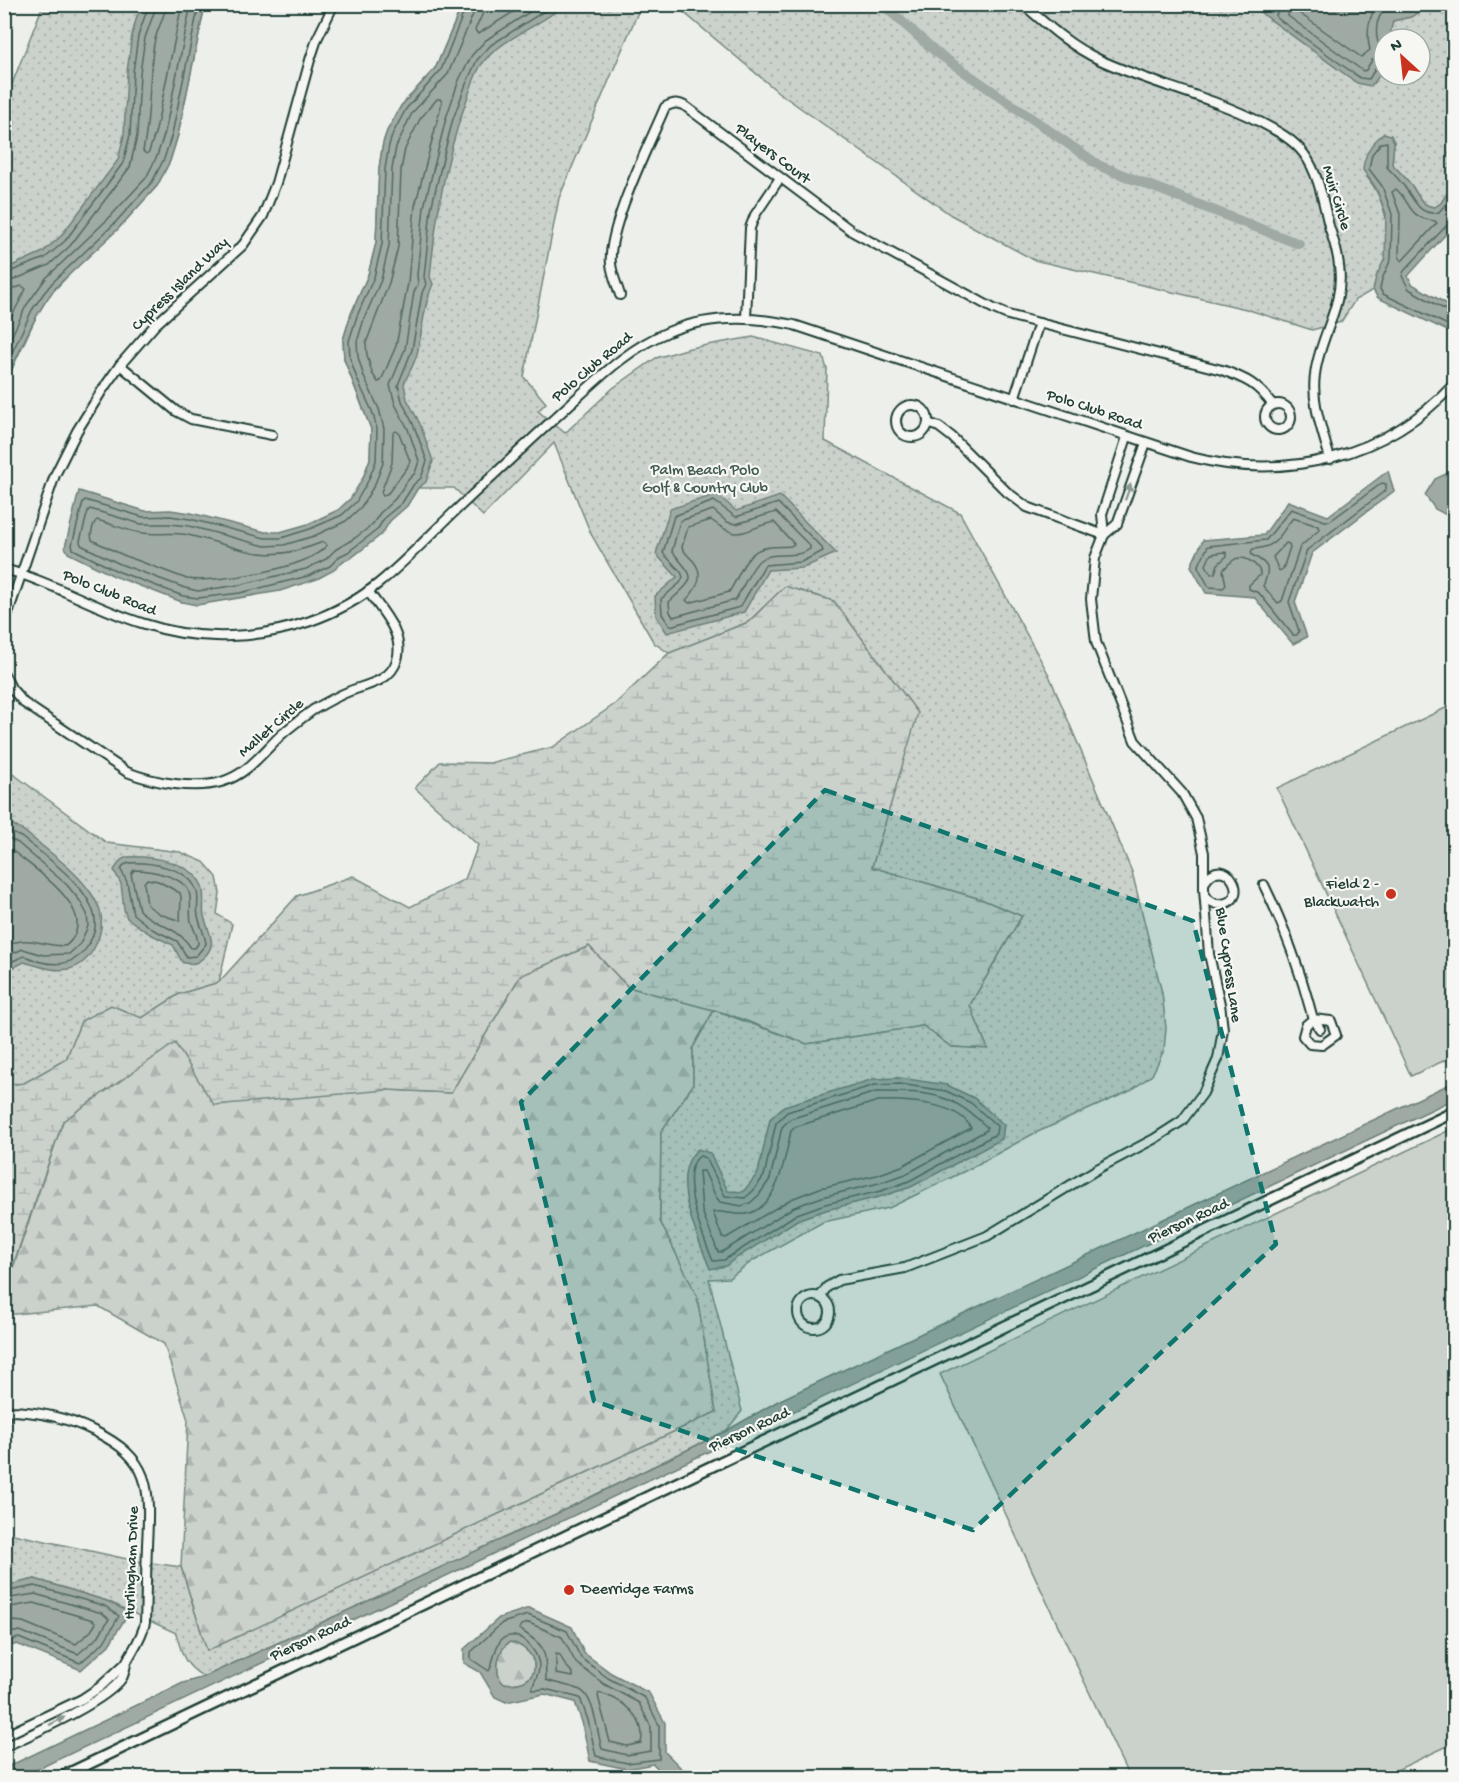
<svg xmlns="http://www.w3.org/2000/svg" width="1459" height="1782" font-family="'Gochi Hand',sans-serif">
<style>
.grass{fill:#cbd2cc;stroke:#758880;stroke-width:1.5}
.forest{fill:url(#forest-firs);stroke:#758880;stroke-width:1.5}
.wetland{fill:url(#wetland-marsh);stroke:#758880;stroke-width:1.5}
.park{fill:url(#park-dots);stroke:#758880;stroke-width:1.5;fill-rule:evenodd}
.water{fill:#9faaa4;stroke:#6c7e77;stroke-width:1.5;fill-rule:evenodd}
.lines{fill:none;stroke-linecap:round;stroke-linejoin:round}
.shore{stroke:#526961;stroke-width:1.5}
.canal{stroke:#9faaa4;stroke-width:10}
.minor-casing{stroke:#1f3d34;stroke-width:12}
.tertiary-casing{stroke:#1f3d34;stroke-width:14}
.minor{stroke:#f6f6f2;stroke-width:8}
.tertiary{stroke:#f6f6f2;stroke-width:9}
.oneway{fill:#8a9a93}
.marked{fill:#0f766e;fill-opacity:0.2;stroke:#0f766e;stroke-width:4.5;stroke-dasharray:12 8;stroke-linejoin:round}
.poi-dot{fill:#c8321e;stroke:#f6f6f2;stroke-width:2}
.labels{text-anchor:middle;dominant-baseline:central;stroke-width:4.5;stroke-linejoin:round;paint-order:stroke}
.street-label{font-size:16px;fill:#1f3d34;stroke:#f6f6f2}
.park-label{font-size:16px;fill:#415b52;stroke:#f6f6f2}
.poi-label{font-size:16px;fill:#1f3d34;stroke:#f6f6f2;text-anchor:end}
</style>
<defs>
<pattern id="forest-firs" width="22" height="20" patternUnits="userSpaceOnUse" patternTransform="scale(1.5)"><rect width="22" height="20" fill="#cbd2cc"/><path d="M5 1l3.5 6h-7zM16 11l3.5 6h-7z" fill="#aeb5b0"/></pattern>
<pattern id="wetland-marsh" width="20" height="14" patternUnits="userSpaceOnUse" patternTransform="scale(1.5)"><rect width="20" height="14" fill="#cbd2cc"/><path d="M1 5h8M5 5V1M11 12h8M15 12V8" fill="none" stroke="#aeb5b0"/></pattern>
<pattern id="park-dots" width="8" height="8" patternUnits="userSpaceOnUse" patternTransform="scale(1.5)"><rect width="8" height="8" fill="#cbd2cc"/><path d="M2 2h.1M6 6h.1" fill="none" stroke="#aeb5b0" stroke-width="1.8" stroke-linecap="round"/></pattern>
</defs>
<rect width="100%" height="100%" fill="#edefea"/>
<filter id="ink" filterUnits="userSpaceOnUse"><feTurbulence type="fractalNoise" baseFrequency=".0167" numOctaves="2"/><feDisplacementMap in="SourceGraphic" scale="12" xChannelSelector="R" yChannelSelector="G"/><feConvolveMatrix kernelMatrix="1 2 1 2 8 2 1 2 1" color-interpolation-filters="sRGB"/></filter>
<g filter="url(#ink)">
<!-- grass -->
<g class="grass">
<polygon points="1454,704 1454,1056 1411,1076 1277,788"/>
<polygon points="1454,1128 1454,1743 1382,1777 1129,1777 940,1374"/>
</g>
<!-- forest -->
<g class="forest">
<polygon points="589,946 628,987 714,1010 693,1048 693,1085 661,1132 660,1221 697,1295 716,1412 207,1651 181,1567 188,1420 164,1344 98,1306 5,1315 5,1270 13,1268 63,1121 175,1042 387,1090 451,1093 520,976"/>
<path d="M510,1642C543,1650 544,1689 503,1683C493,1673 498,1648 510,1642Z"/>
</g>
<!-- wetland -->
<polygon class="wetland" points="785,586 834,601 919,713 872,867 981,899 1022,916 970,1005 988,1049 951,1047 923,1026 807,1044 728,1014 628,987 589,946 520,976 451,1093 387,1090 214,1105 175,1043 63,1121 12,1268 5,1270 5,1085 24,1083 66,1059 81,1021 111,1005 142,1018 179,994 219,982 297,896 353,876 410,907 465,879 478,845 415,788 440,762 490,763 553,747 615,704 669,653 748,622"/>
<!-- park -->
<g class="park">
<polygon points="43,5 205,5 178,135 170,161 157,186 118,229 78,265 48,297 38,313 5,384 5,102"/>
<path d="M462,5H641L559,198L524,377L546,403L538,411L565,433L613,388L656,358L690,348L753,337L823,356L827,369L825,441L960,513L1049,675L1132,872L1162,993L1166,1028L1164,1050L1152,1075L1130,1091L1033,1134L971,1168L889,1208L823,1222L754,1260L729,1278L709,1279L742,1411L726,1431L558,1513L204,1677C184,1665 182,1655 176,1633L107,1601L35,1579L5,1586L4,1532L136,1561L181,1567L207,1651L716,1412L697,1296L660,1221L661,1132L693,1085V1048L714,1010L807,1044L923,1026L951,1047L988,1049L970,1005L1022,916L981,899L872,867L918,713L834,601L785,586L748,622L669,653L654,643L591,534L554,443L483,516L454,488H418L363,478L370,459L371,429L344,359L343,340L351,314L368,275L376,243L379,168L383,143L387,131L401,106L436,67Z"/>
<path d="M675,5H1454V183L1441,203L1435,207C1421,206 1419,196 1412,186C1406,178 1399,171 1392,164L1394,142L1367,177C1384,198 1393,232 1385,259C1382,269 1376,278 1373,290L1355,300L1341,322L1312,330L1246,309L1034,260L951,215L778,92ZM1384,39H1420V75H1384Z"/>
<polygon points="5,768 107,843 180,852 204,862 217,877 220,893 217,914 232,924 219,982 179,994 142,1018 111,1005 81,1021 66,1059 24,1083 5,1085"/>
</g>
<!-- water -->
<g class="water">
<path d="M145,4L205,5L178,135L170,161L157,186L118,229L57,286C33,315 20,351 5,384V269L43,252L61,236L118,160L124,135L127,72L132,35L137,16Z"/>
<path d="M462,5H564C540,26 507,36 485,60C476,70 471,88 466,102C445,160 436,216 430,277L433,284C423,306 423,330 417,354C414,365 408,374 404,384L407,399L420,424L433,461L426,482L418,488L407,506L390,521L382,534L351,558L343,561L334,570L317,579L280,591L197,605L182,602L114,576L68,553L65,547L79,491L145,511L170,510L191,513L265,532H280L308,524L338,510L351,498L363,478L370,459L371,429L344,359L343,340L351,314L368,275L376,243L379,168L383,143L387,131L401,106L436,67Z"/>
<path d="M1297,5V4L1429,5L1411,17L1393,21L1389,39H1384C1384,57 1385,75 1370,86L1357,83L1260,12L1270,8Z"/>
<path d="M1384,133L1391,135L1394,142L1392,164C1399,171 1406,178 1412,186C1419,196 1421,206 1435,207L1441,203L1454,183V225L1408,276L1412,284L1454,308V334L1378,298L1373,290L1376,277L1385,258L1386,214L1376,188L1363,170C1364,154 1371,143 1384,133Z"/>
<polygon points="1388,471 1394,491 1312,553 1295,602 1307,637 1293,644 1254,597 1206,593 1191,566 1203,540 1264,535 1288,501 1328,516"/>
<polygon points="1448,473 1454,474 1454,519 1435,509 1425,495 1435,479"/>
<polygon points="717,494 736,511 780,496 836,553 803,568 768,570 744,612 667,633 656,616 655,596 677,577 656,554 670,509"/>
<path d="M5,820C12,822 15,828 24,831C46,850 74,868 91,893C94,898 98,904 100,910C106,931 92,964 69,969C53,972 39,966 24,962L5,972Z"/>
<path d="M127,857C150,856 190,861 201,884C206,895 202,905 204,916C208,932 219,944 203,958C197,964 190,965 182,962L173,945L150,934L127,918L124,909L121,884L114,870L121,860Z"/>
<path d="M900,1078L947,1085L974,1098L1004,1125L1002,1139L911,1187L883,1196L826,1210L799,1219L733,1260L726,1266L710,1269C698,1237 667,1175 698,1149L710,1153L728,1191L743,1192L758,1173L770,1119L784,1106L874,1079Z"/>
<polygon points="1454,1082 1454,1099 21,1777 5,1777 5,1768 183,1683 204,1677 558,1513 726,1431 778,1401"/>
<polygon points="35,1579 107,1601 129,1612 109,1645 81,1670 17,1644 5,1648 5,1586"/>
<path d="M529,1608L572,1627L584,1653L611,1673L649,1693L665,1723V1752L682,1769L711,1775L712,1777H667L653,1764L627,1769L590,1761L582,1722L575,1702L544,1694L506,1702L495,1697L480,1672L464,1663V1649L499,1618ZM510,1642C542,1649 545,1689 503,1683C493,1673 498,1648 510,1642Z"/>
</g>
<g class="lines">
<!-- shore -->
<g class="shore">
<path d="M166,4C165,18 156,30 154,44C148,79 151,116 143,151L146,154L149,152L156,130L182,4"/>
<polyline points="467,4 441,70 406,109 393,133 389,145 385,169 382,244 374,277 357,316 349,341 350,358 357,379 372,411 377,429 376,461 368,481 356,502 342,515 310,529 281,538 265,538 190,519 170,516 143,517 85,500 83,502 72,545 73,549 117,571 183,596 198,598 240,593 308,576 330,566 340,556 348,552 377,530 385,517 402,503 414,484 421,478 427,461 414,426 402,401 398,385 412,350 422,293 426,284 424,277 431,209 444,154 453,119 466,84 477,60 491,45 555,4"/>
<polyline points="475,4 474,12 448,74 412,113 396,147 392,169 389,246 381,280 364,319 357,342 358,357 364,377 379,409 384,429 383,463 375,484 361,507 346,521 314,536 284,545 265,546 189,526 170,524 141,524 90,509 88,511 80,541 81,545 120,564 185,588 198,591 239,585 306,569 326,559 335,550 355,538 372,525 380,513 395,499 408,480 415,473 419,461 408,429 395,404 390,385 405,349 414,292 418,284 417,275 424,207 446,118 459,80 472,55 486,40 542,4"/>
<polyline points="484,4 483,13 475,30 478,34 526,4"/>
<polyline points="1281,4 1281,10 1276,14 1277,18 1360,78 1369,79 1377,66 1384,63"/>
<polyline points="1289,4 1288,16 1363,71 1366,70 1372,60 1384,55"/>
<path d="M1298,4L1299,13L1361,57L1370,50C1366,35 1368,17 1378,4"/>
<path d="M1384,51C1373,42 1374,16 1387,9C1392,6 1400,6 1406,4"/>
<polygon points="437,99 440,99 442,102 415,206 408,283 396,346 381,381 378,382 372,373 367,355 366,343 389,283 398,247 401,170 405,149 420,119"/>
<path d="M1396,189C1412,203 1407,218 1435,221L1437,223L1402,261L1399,258L1400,214L1392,192Z"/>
<path d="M1454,194L1439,212C1420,217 1415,201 1406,189C1401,181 1393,174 1387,167V142L1381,143L1372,154L1369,169L1382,186L1392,214L1391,259L1382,279L1380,289L1383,294L1454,328"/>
<polyline points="1454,222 1448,224 1404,271 1402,276 1409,289 1449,312 1454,312"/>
<polyline points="4,274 45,258 65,241 123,163 130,135 133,72 138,36 149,4"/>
<polyline points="4,282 11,281 49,265 70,246 130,167 137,136 140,73 145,38 157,4"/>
<polyline points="4,291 22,286 26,289 4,331"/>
<polyline points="4,352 26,306 46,278 108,219 146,178 157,156 165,132 191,4"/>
<polyline points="4,370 32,310 44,293 53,282 113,225 152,182 164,159 172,134 199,4"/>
<polygon points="396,431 399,433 410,461 407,468 388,493 383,496 381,492 392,463 393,433"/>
<path d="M1382,483L1386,484V490L1307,550L1289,602L1299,631L1297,635H1293L1259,593L1249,589V585L1260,575C1261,567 1248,557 1239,558C1233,558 1227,566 1223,570L1226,585L1223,588L1209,587L1198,567L1208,546L1266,540L1291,509L1325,521H1330Z"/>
<polygon points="714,501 736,517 778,503 822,548 823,551 801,562 765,565 740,607 670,626 662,614 661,599 680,583 683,577 681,572 663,553 674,516"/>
<path d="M713,510L727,522L736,524L776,512L810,546V549C795,560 773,550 760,560C751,567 742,590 735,600L673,617L670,612L669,602C698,575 695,580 672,551L680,521Z"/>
<path d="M1293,518L1318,526L1319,530L1300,547L1282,601L1278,603L1263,586C1271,568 1269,564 1252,555L1251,552L1253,549C1279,547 1278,536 1293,518Z"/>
<path d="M97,520C112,524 127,531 142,533C157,535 173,532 188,535C245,548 264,566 323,542L327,545C309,569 216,583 187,579L123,555L92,540C90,535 93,523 97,520Z"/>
<path d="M711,520C743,544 741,529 774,522L794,544L791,546C782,547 770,546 761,549C745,554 738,579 729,592L689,603L686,600C697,589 705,576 694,562C689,556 684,553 682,547L688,527Z"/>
<polygon points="1286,543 1289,544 1290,547 1283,569 1279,571 1273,557"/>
<polygon points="1224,552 1227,553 1227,556 1218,564 1215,573 1211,574 1206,565 1211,554"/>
<path d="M4,826L12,833L21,837C45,856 99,892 95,927C95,933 91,939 89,944C79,962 61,967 41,962C35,961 30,957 24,956L4,965"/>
<polyline points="4,836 18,843 67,885 80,901 87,914 88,926 80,944 69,954 43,955 23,949 4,957"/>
<path d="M4,848L13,851C34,869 91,905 74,936C71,941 69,944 65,946C39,946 30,934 4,946"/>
<path d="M129,863C149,862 187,867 196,889C200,897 196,907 198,916C200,926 205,934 206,944L196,956L187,957L177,941L152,929L133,914L127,882L121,870L124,865Z"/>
<path d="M134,870C150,870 183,876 189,892C192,901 189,912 191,921C193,929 198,935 198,944L195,948H191C177,925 156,927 139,910L131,874Z"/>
<polygon points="147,879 158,881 180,893 181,897 180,921 160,914 147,905 144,883"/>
<path d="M899,1084L946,1091L971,1103L997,1126L996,1134L909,1181L881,1191L825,1204L797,1214L724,1260L713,1261C704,1240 676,1172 700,1156L706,1158L725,1196L745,1198L753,1191L764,1176L776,1123L787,1112L875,1085Z"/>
<path d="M876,1092C897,1092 922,1091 943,1098C960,1103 974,1116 987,1127V1130L906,1174L879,1183L822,1197L794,1207L722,1252H718L702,1211L699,1171H704L716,1197L720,1202L742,1206L750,1203L759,1195L770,1179L782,1127L790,1119Z"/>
<path d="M878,1101C904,1100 959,1102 971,1128L902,1166L877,1175L820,1188L791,1199L726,1238L722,1237L713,1212C723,1210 735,1216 746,1214C778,1209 785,1157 791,1131L795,1127Z"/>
<polyline points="4,1592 35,1586 105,1606 119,1616 104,1642 80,1663 19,1638 4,1642"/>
<polyline points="4,1599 35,1594 102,1613 109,1619 98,1637 78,1654 20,1631 4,1634"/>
<polyline points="4,1608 34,1603 93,1620 96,1623 91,1631 76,1644 23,1622 13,1621 4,1624"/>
<path d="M528,1615L567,1631L581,1658L608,1678L645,1698L659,1725V1759L627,1763L596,1756L588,1720L580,1698L545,1689L535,1690L532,1689C534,1681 539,1675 539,1667C539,1649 516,1626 501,1640C494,1648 494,1662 489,1671L471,1659V1652L502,1623Z"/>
<path d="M529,1623L562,1637L576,1663L604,1684L639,1703L651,1727V1751L627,1755L602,1749C597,1734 595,1694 578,1689C568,1685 556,1684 546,1680C545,1648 547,1647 519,1629L521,1625Z"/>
<polygon points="556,1654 560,1655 565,1665 573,1673 573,1677 556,1674"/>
<path d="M599,1693C621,1698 647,1718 641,1743L627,1746L610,1742L598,1696Z"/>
</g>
<!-- canal -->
<g class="canal">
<polyline points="882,4 936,52 1100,166 1299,244"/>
<polyline points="1445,1778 1454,1773"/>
</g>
<defs>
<g id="minor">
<path d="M1023,4C1047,25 1070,46 1100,60C1152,84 1209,96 1260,122C1277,131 1293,139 1304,154C1319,174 1323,202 1329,226C1333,239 1338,252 1339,266C1345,305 1319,337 1315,375C1311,403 1323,432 1330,459"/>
<path d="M620,295C617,285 612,274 611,264C607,228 650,143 665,107C673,103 677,102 685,106L853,232L994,309L1008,315L1222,370C1247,379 1257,384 1273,405"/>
<polyline points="746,318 750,228 755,215 780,178"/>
<polyline points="120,365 176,411 191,419 272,435"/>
<polyline points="1014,399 1039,323"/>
<circle cx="1278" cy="417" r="13"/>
<circle cx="912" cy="421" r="16"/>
<polyline points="928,423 939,427 952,437 1007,492 1027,507 1104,535"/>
<polyline points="1104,535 1117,524 1146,443"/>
<path d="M4,569C53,582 97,610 145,624C172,633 202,637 230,636C282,635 339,616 379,583C405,562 428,537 452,514C491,477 530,441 569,405C600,377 629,348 668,332C709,315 751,316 794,325L1191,457C1286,482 1387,457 1454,384"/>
<polyline points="4,625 55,475 77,431 103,389 120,365 155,325 243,245 263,216 276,183 310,60 317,39 334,4"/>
<path d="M4,674L11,688L24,703L127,772C152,782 194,790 221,782C247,775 262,753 281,735C291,726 302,718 313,710C325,703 337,696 350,691C368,684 390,682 397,660C405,634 381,610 368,591"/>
<path d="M1205,882C1225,850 1253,901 1221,904C1214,905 1209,901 1205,895"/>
<path d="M1264,885C1285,928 1301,973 1313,1019L1306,1025L1303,1036L1310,1044L1322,1045L1336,1035L1331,1021L1313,1019L1320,1029"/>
<circle cx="814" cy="1312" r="16"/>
<polyline points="820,1297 827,1287 839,1280 905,1268 987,1236 1099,1168 1154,1139 1182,1121 1203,1093 1218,1059 1223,1029 1220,1004 1209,954 1204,889 1204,853 1196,818 1182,793 1135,741 1096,642 1091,599 1095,558 1104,535 1102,514 1127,437"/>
<polyline points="4,1411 6,1416 4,1424"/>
<polyline points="4,1736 82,1699 100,1687 126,1663"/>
<path d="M4,1747C32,1734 106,1702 122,1678C125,1673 125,1666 127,1661C134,1648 142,1637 145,1623C146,1597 146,1571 147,1545C150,1486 151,1459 94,1431C66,1417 36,1411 5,1411"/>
</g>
<polyline id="tertiary" points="59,1778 1454,1112"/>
</defs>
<!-- minor casing -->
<use href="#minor" class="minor-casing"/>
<!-- tertiary casing -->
<use href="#tertiary" class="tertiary-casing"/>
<!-- minor -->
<use href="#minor" class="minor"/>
<!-- tertiary -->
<use href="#tertiary" class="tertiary"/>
</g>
<!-- one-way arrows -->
<defs><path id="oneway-solid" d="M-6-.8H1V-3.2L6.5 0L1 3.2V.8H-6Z" transform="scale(1.5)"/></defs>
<g class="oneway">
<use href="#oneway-solid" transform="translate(1128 492) rotate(-70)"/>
<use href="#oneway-solid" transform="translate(57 1721) rotate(-27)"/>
</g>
</g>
<!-- marked area -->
<path class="marked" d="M825,790L1193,921L1276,1244L973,1530L594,1401L521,1102Z"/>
<!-- markers -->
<g class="poi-dot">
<circle cx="1391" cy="894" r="6"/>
<circle cx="569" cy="1590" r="6"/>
</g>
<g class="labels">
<!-- street labels -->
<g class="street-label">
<text transform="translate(772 155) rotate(37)">Players Court</text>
<text transform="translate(1335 198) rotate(73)">Muir Circle</text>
<text transform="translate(181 285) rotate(-44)">Cypress Island Way</text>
<text transform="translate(593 368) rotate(-40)">Polo Club Road</text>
<text transform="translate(1094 411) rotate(18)">Polo Club Road</text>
<text transform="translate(109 594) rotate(22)">Polo Club Road</text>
<text transform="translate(272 729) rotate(-41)">Mallet Circle</text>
<text transform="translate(1227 965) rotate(82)">Blue Cypress Lane</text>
<text transform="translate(1189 1222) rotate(-25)">Pierson Road</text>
<text transform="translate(750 1431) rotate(-25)">Pierson Road</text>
<text transform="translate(133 1563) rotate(-88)">Hurlingham Drive</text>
<text transform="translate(311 1640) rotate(-25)">Pierson Road</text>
</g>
<!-- park labels -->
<g class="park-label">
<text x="705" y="471">Palm Beach Polo<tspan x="705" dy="18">Golf &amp; Country Club</tspan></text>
</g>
<!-- poi labels -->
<g class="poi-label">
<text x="1379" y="885">Field 2 -<tspan x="1379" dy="18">Blackwatch</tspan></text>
<text x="581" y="1590" text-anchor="start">Deerridge Farms</text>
</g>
</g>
<!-- margin -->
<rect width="1459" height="1782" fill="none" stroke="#f6f6f2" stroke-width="24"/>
<rect x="12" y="12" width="1435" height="1758" fill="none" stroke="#1f3d34" stroke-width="2" filter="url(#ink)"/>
<!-- north arrow -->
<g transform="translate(1402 57) rotate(333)"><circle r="28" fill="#f6f6f2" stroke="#a0aca6" stroke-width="1.5"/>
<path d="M0-4.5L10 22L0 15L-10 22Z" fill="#c8321e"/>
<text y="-9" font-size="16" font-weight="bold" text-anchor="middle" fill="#1f3d34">N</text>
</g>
</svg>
